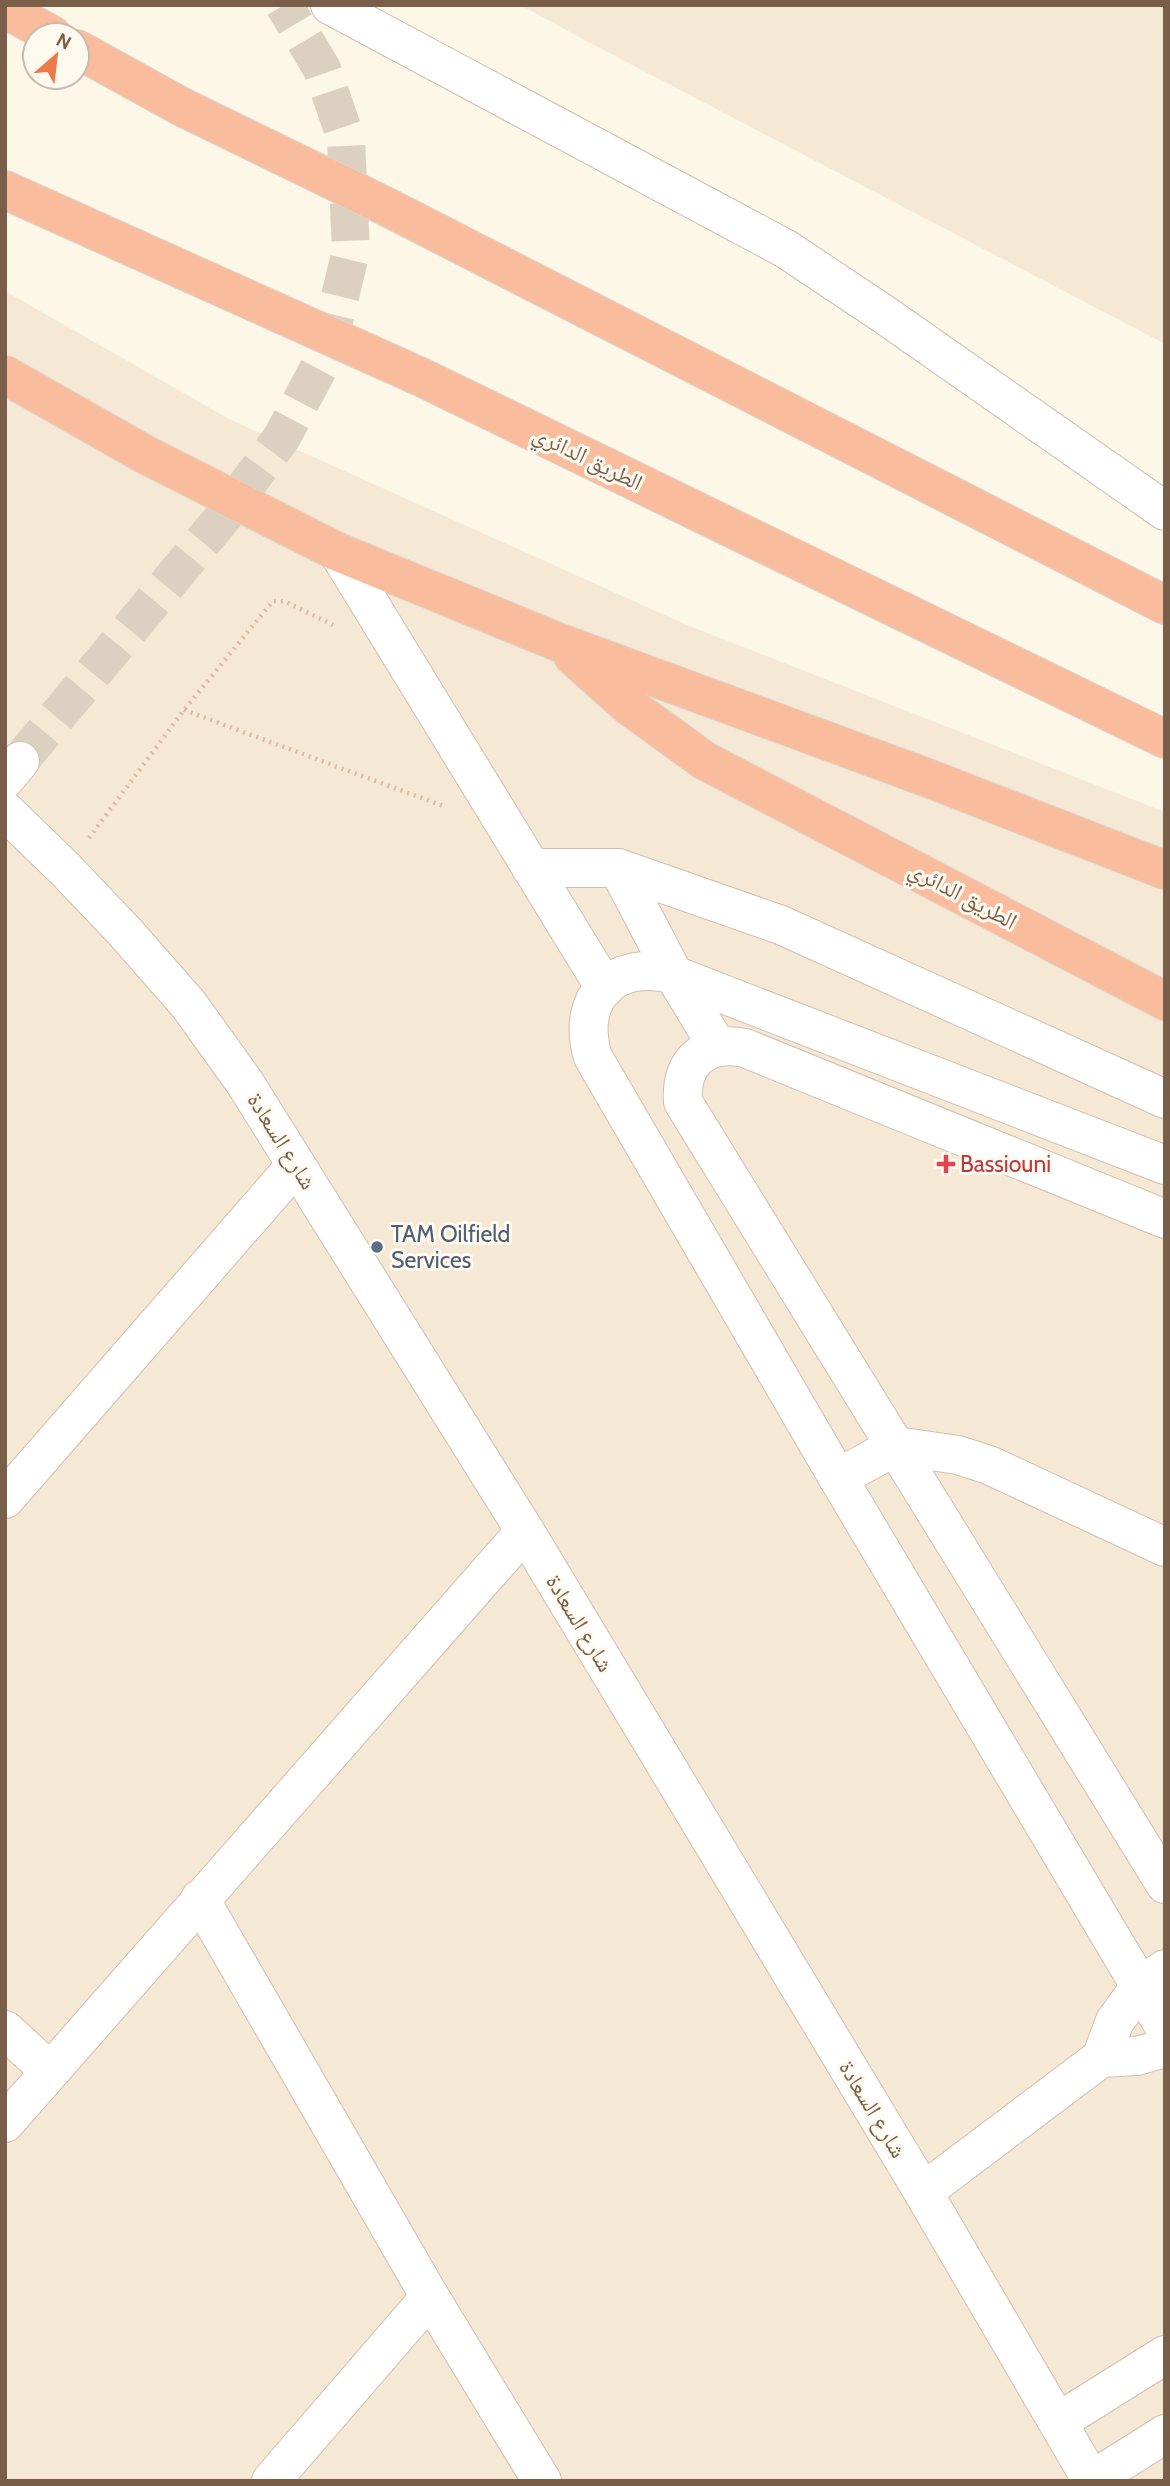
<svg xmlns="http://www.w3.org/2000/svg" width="1170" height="2486" font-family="Cabin,'Noto Naskh Arabic',sans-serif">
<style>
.residential{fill:#f5e9d6}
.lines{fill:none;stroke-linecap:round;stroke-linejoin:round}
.minor-tunnel{stroke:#dcd1c0;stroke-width:38;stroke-dasharray:38 19;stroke-linecap:butt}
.minor-casing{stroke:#d0bfad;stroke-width:40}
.highway-casing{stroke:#dcd5d0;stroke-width:40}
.path{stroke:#dabba1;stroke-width:4.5;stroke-dasharray:2 5;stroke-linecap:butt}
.minor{stroke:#fff;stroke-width:38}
.highway{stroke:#f9bc9d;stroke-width:38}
.health-dot{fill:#e0444e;stroke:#fffaf0;stroke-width:2.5}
.service-dot{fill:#5c6f8a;stroke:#fffaf0;stroke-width:2.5}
.labels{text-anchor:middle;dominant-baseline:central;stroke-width:6;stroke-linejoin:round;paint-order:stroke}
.street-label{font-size:23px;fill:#795f4a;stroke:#fffaf0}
.health-label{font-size:23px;fill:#be3a42;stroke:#fffaf0;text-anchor:start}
.service-label{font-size:23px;fill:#4e5e75;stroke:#fffaf0;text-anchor:start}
</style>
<rect width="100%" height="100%" fill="#fdf7e8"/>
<!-- residential -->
<g class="residential">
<polygon points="520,5 1165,5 1165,344 592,44"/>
<polygon points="5,291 231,420 687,625 1165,812 1165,2481 5,2481"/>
</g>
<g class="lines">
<!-- minor-tunnel -->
<polyline class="minor-tunnel" points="20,761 224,516 282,437 326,354 351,251 346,139 322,69 284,5"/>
<defs>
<g id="minor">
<polyline points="330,5 786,249 882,313 1165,511"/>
<polyline points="338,552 605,988"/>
<polyline points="5,779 20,761"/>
<polyline points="5,811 65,869 125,932 189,1005 245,1083 525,1531 923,2192 1092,2481"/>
<polyline points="531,868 618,868 781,925 1165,1099"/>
<polyline points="618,868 674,975 717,1046"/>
<path d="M1165,1165L674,975C614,958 575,998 593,1057L838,1478L1165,2028"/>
<path d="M1165,1219L745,1048C705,1040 680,1062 683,1102L1165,1884"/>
<polyline points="838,1478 896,1446 958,1455 989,1465 1165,1547"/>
<polyline points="5,1499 296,1165"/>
<polyline points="200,1899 430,2297 542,2481"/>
<polyline points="5,2030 50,2071"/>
<polyline points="1101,2058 1137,2056 1165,2048"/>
<polyline points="5,2123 525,1531"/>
<polyline points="923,2192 1101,2058 1115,2021 1140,1987 1165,1969"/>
<polyline points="1058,2422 1165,2355"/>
<polyline points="1092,2480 1165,2434"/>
<polyline points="271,2481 430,2297"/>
</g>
<g id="highway">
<polyline points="5,9 52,35"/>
<polyline points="77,49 182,107 385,206 1165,605"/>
<polyline points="5,190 423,378 1165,739"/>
<polyline points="5,375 146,455 338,552 558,642 925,777 1165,870"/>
<polyline points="573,656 629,706 705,761 1165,1001"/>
</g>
</defs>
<!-- minor casing -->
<use href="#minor" class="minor-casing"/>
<!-- highway casing -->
<use href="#highway" class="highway-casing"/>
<!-- path -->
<g class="path">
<polyline points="184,710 446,807"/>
<polyline points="89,838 184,710 273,601 284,601 333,625"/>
</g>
<!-- minor -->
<use href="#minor" class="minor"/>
<!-- highway -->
<use href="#highway" class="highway"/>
</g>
<!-- markers -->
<path class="health-dot" d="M942.5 1153.5h7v7h7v7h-7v7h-7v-7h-7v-7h7z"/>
<circle class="service-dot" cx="377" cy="1247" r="7"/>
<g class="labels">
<!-- street labels -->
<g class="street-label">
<text transform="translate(588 458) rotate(26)">الطريق الدائري</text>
<text transform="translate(963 895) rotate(28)">الطريق الدائري</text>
<text transform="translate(282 1141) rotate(58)">شارع السعادة</text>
<text transform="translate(580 1623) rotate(59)">شارع السعادة</text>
<text transform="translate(873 2109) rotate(59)">شارع السعادة</text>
</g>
<!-- health labels -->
<g class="health-label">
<text x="960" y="1164">Bassiouni</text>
</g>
<!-- service labels -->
<g class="service-label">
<text x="391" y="1234">TAM Oilfield<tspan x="391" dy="26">Services</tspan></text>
</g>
</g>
<!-- border -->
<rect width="1170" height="2486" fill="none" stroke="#795f4a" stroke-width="14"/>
<!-- north arrow -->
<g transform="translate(56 56) rotate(28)"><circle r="33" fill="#fffaf0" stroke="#c9bcae" stroke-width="2"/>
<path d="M0-5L12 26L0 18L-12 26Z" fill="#eb7a4a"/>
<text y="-10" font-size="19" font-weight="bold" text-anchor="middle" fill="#795f4a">N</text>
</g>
</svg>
